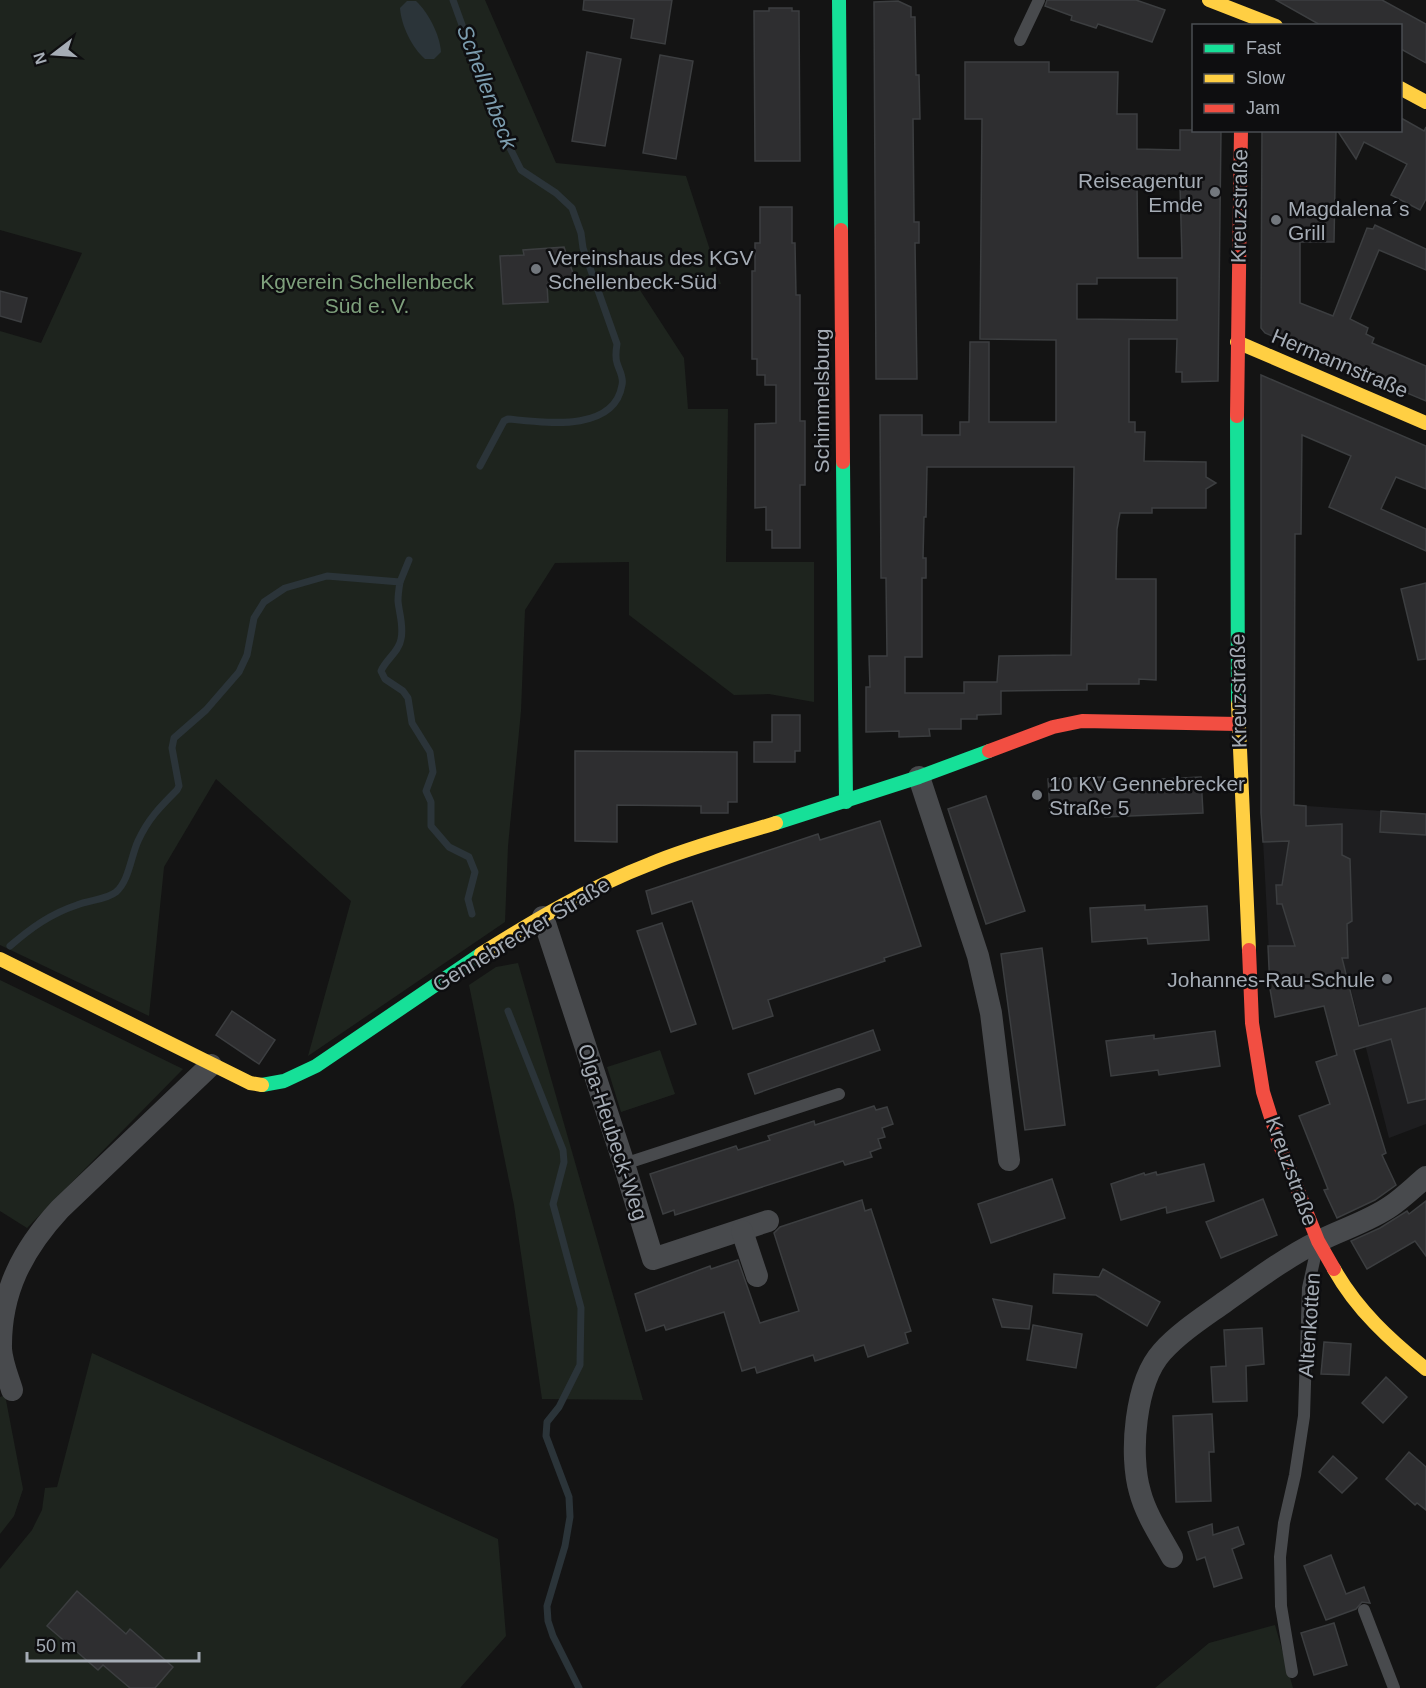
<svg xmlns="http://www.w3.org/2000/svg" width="1426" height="1688" font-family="Arial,sans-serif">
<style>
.built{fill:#1e1e20}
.green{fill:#1e241e}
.water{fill:#2b3439}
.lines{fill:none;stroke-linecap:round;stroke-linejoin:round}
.stream{stroke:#2b3439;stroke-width:7}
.building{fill:#2e2e30;stroke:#3c3e40;stroke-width:1.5;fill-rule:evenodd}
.lane{stroke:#484a4d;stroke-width:12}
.street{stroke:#484a4d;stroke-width:22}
.fast{stroke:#16e098;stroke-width:14}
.slow{stroke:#ffcf43;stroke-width:14}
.jam{stroke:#f24e42;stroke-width:14}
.poi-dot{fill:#72777d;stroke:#0e0e10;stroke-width:2}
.labels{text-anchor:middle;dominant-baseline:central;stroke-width:5;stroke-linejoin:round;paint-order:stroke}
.poi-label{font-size:21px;fill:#a5acb5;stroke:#0e0e10;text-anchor:start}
.street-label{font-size:21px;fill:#a5acb5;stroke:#0e0e10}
.park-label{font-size:21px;fill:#7ea07c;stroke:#0e0e10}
.water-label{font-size:22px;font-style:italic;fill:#7c9daf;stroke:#0e0e10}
</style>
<rect width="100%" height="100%" fill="#141414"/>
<!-- built -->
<polygon class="built" points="1261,803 1426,814 1426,1124 1389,1138 1346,970 1271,989"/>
<!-- green -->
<g class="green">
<polygon points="0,0 485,0 556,163 686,176 721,284 636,284 684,358 688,409 728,409 726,562 814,562 814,702 769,694 734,695 629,615 629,562 555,563 525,610 521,711 508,846 505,922 308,1056 351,901 216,779 164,867 149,1016 0,945 0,331 41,343 82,253 0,230"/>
<polygon points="518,963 643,1400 542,1399 514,1205 469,985 496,967"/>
<polygon points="0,980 183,1069 27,1228 0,1211"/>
<polygon points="660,1050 675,1094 621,1112 607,1067"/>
<polygon points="92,1353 498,1539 506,1636 460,1688 0,1688 0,1569 32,1530 42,1510 45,1488 57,1487"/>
<polygon points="5,1395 23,1489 14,1516 0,1534 0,1397"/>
<polygon points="1275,1625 1293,1688 1155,1688 1209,1643"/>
</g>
<!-- water -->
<path class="water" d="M407,1H416C428,12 440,35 441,52L434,59H425C412,48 401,25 400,8Z"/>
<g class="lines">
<!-- stream -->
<g class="stream">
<path d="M453,0L470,47L483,72L502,132L521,170L556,193L572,208L581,233L583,248L617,344C616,350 615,357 617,363C619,370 624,377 622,385C614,434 541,422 508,419L504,421L480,466"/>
<path d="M400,582C399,588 398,594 398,601C399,613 404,626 401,639C399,652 386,659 381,671L385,679L403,691L408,698L412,723L430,752L433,772L426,791L431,802V826L449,847L469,857L475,872L468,899L472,914"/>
<path d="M10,946C31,928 50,914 77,905C89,900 106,900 116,892C129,881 131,856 138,841C148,819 160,807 177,790L179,786L172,748L174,738L206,710L239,672L247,655L254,618L264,602L285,588L327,576L400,582L409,560"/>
<polyline points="508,1011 563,1150 564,1162 553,1204 581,1308 580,1365 559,1407 547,1422 546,1436 569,1497 570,1517 565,1546 547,1606 548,1621 553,1636 579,1688"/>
</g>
</g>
<!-- building -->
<g class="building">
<polygon points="584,0 672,0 665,44 631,38 634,19 583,10"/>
<polygon points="1047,0 1136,0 1165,10 1152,42 1098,24 1096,28 1071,20 1072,16 1045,6"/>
<polygon points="1276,0 1382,0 1426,24 1426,63 1401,49 1401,26 1322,26"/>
<polygon points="898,1 911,7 911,17 915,17 916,75 919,75 920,119 913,119 914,215 914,222 919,222 919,243 915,243 917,379 876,379 874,2"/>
<polygon points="769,8 792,8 792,11 799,11 800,161 755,161 754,11 769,11"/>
<polygon points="587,52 621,59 605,146 572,141"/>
<polygon points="660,55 693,61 676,159 643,153"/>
<path d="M965,62H1049V72H1118L1117,114H1137V149L1180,150V130H1221L1218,381L1182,382V372H1176L1177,339H1129V422H1135V432H1145L1144,461L1206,462V477L1216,483L1206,489V508H1152V513H1120L1117,529L1116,579H1156V680L1139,679V684H1087V690L1001,691V714L977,715V719H961V729H929L930,736L899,737V731L866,732V687H870L869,656H887L886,578H881L880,415H922V435H960V422H969L970,342H989V422H1056V340L980,339L982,119H965ZM1137,185H1180L1182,258H1138ZM1097,278H1177V320L1077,319V284H1097ZM927,467H1074L1071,655L999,656L997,682H964V693H905V657H922V578H926V558H923L924,517H926Z"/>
<polygon points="1401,118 1424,131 1426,127 1426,199 1420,210 1391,195 1407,164 1364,142 1356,159 1337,130 1401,130"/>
<polygon points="1262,130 1336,130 1334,242 1300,242 1300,303 1333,316 1367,228 1373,229 1375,225 1426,249 1426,270 1379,250 1350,319 1368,328 1366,334 1374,338 1372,343 1426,366 1426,401 1265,333 1261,328"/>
<polygon points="760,207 792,207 792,243 795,243 796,295 800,295 800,421 805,421 805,485 800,485 800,548 772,548 772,530 766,530 766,507 755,508 755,424 776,423 776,385 765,385 765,375 757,375 757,359 752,359 752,271 755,271 755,243 760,243"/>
<polygon points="564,247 576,282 547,284 548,302 503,304 500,256 524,255 523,250"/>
<polygon points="0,291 27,298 21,322 0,316"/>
<polygon points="1261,375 1426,446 1426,489 1396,477 1381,509 1426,529 1426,551 1329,507 1351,456 1302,435 1301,534 1295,534 1294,805 1306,806 1306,826 1342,824 1342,855 1350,859 1352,921 1347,924 1348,958 1342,958 1359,1026 1426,1008 1426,1099 1408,1103 1391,1039 1354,1050 1386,1153 1382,1155 1396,1185 1375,1200 1337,1218 1324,1190 1328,1189 1299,1116 1330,1104 1316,1062 1337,1055 1324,1006 1275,1017 1270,989 1268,946 1295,946 1282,904 1277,904 1276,885 1282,885 1289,841 1263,842 1261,813"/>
<polygon points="1426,583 1426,659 1418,660 1401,589"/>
<polygon points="772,715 800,715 800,751 795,751 795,762 754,762 754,742 772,742"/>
<polygon points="575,751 737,752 737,802 728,802 728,813 701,813 701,806 617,805 617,842 575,841"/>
<polygon points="1103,777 1103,782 1201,777 1203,813 1105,817 1104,812 1050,814 1048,779"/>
<polygon points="986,796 1025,911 986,924 948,809"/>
<polygon points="1381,811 1426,814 1426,835 1380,832"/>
<polygon points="880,821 921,946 884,958 885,961 768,1000 773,1016 733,1029 692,901 652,914 646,891 818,834 820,840"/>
<polygon points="1145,905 1145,910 1207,906 1209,940 1148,944 1147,938 1092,942 1090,908"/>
<polygon points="662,923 696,1024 671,1032 637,931"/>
<polygon points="1042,948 1065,1125 1025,1130 1001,954"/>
<polygon points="232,1011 275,1040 259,1064 216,1035"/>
<polygon points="873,1030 880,1050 755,1094 748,1074"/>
<polygon points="1215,1031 1220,1066 1159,1075 1158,1070 1111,1076 1106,1041 1154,1035 1154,1039"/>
<polygon points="874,1106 876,1110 887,1107 893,1124 882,1128 885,1137 878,1139 881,1148 870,1152 872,1157 845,1165 843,1161 675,1215 674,1210 663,1214 650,1174 736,1146 738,1150 770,1140 768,1136 814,1121 815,1125"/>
<polygon points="1204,1164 1214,1201 1167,1213 1166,1207 1121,1220 1111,1184 1144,1173 1145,1175 1156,1172 1157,1175"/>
<polygon points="1052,1179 1065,1218 991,1243 978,1204"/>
<polygon points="1263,1199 1277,1235 1221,1258 1206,1222"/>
<polygon points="862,1200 865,1211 871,1209 911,1331 905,1333 908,1343 868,1357 864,1345 815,1361 813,1355 757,1373 755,1367 742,1371 724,1312 666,1330 664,1325 646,1331 635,1294 710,1266 711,1269 738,1260 760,1323 799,1311 774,1233 780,1227"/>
<polygon points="1426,1201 1426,1256 1415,1241 1367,1269 1351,1241 1380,1228 1407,1211 1409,1214"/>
<polygon points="1103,1269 1160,1302 1147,1326 1096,1295 1053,1293 1054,1274 1099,1277"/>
<polygon points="993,1299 1032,1306 1029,1329 1002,1327"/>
<polygon points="1033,1325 1082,1334 1076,1368 1027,1360"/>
<polygon points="1262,1328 1264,1364 1246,1366 1247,1401 1213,1402 1211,1367 1226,1366 1224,1330"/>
<polygon points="1324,1342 1351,1344 1349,1375 1321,1374"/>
<polygon points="1386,1377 1407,1397 1383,1423 1362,1403"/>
<polygon points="1212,1414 1214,1452 1209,1452 1211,1501 1176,1502 1173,1416"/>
<polygon points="1409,1452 1426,1467 1426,1510 1417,1503 1415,1505 1386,1479"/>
<polygon points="1333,1456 1357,1478 1342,1493 1319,1472"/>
<polygon points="1212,1524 1213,1535 1238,1527 1244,1544 1232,1549 1242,1578 1214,1587 1205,1557 1197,1560 1188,1532"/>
<polygon points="1331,1555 1346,1594 1364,1587 1370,1603 1362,1602 1356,1609 1326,1620 1304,1566"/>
<polygon points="77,1591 126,1634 130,1629 173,1667 155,1688 130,1688 103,1665 98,1670 47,1626"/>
<polygon points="1334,1623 1347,1665 1314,1675 1301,1633"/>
</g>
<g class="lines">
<!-- lane -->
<g class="lane">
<polyline points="1020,40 1039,0"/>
<polyline points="624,1164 839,1094"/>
<polyline points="1364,1610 1394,1688"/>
<polyline points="1292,1672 1281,1606 1280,1557 1284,1523 1295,1475 1304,1416 1308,1288 1316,1252"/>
</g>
<!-- street -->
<g class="street">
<polyline points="919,777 978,956 991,1013 1009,1160"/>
<polyline points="543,917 624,1164 653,1259 768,1221"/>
<polyline points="742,1231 757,1276"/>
<path d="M12,1390C8,1377 2,1363 1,1349C0,1292 23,1249 60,1209L211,1065"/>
<path d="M1172,1557C1161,1537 1146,1515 1140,1492C1129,1455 1135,1382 1162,1352C1180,1332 1204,1317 1226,1301C1256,1280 1285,1258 1317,1242C1342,1229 1368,1222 1391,1206C1403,1198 1415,1186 1426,1177"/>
</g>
<!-- fast -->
<g class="fast">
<polyline points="839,0 841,230"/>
<polyline points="1237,416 1238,704"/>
<polyline points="843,462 846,802"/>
<polyline points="776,823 919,777 989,751"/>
<polyline points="262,1085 284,1081 316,1066 481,954"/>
</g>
<!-- slow -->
<g class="slow">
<polyline points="1209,0 1276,26"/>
<polyline points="1400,88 1426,102"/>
<polyline points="1237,342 1426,423"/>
<polyline points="1238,704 1249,950"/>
<path d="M481,954C535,920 590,887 650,864C690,847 734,836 776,823"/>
<polyline points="0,959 250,1083 262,1085"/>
<path d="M1334,1269C1357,1310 1390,1340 1426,1369"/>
</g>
<!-- jam -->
<g class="jam">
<polyline points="841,230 843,462"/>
<polyline points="1237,416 1241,130"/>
<polyline points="989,751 1053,727 1082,721 1238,724"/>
<polyline points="1249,950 1252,1023 1263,1092 1279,1143 1318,1241 1334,1269"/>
</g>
</g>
<!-- markers -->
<g class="poi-dot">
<circle cx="1215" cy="192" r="6"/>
<circle cx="1276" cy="220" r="6"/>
<circle cx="536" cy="269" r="6"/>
<circle cx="1037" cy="795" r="6"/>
<circle cx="1387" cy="979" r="6"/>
</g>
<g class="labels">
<!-- poi labels -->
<g class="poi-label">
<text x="1203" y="180" text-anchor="end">Reiseagentur<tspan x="1203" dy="24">Emde</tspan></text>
<text x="1288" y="208">Magdalena´s<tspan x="1288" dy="24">Grill</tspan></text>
<text x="548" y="257">Vereinshaus des KGV<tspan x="548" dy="24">Schellenbeck-Süd</tspan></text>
<text x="1049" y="783">10 KV Gennebrecker<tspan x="1049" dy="24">Straße 5</tspan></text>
<text x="1375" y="979" text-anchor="end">Johannes-Rau-Schule</text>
</g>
<!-- street labels -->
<g class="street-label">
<text transform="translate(1239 206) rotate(-89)">Kreuzstraße</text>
<text transform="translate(1340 363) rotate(23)">Hermannstraße</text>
<text transform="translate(821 401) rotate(-90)">Schimmelsburg</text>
<text transform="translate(1238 691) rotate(-91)">Kreuzstraße</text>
<text transform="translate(521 934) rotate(-31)">Gennebrecker Straße</text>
<text transform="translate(613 1132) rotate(72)">Olga-Heubeck-Weg</text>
<text transform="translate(1292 1171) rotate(70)">Kreuzstraße</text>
<text transform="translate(1309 1325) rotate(-86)">Altenkotten</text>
</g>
<!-- park labels -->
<g class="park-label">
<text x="367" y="281">Kgverein Schellenbeck<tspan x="367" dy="24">Süd e. V.</tspan></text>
</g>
<!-- water labels -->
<g class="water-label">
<text transform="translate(487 87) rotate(69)">Schellenbeck</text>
</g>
</g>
<!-- legend -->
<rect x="1192" y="24" width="210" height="108" fill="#0e0e10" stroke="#4a4d52" stroke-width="1.5"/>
<rect x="1204" y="44" width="30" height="9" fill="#16e098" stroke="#4a4d52" stroke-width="1.5"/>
<text x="1246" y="54" font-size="18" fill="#a5acb5">Fast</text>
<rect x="1204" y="74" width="30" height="9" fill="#ffcf43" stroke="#4a4d52" stroke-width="1.5"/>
<text x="1246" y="84" font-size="18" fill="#a5acb5">Slow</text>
<rect x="1204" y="104" width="30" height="9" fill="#f24e42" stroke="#4a4d52" stroke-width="1.5"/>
<text x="1246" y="114" font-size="18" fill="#a5acb5">Jam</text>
<!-- north arrow -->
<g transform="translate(54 54) rotate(253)" stroke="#0e0e10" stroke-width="4.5" paint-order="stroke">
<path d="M0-4.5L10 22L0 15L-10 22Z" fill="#a5acb5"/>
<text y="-9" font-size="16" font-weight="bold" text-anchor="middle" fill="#a5acb5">N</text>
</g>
<!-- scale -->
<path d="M27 1652v9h172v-9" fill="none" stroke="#a5acb5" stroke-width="3"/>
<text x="36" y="1652" font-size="18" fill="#a5acb5" stroke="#0e0e10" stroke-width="4.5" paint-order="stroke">50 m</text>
</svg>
